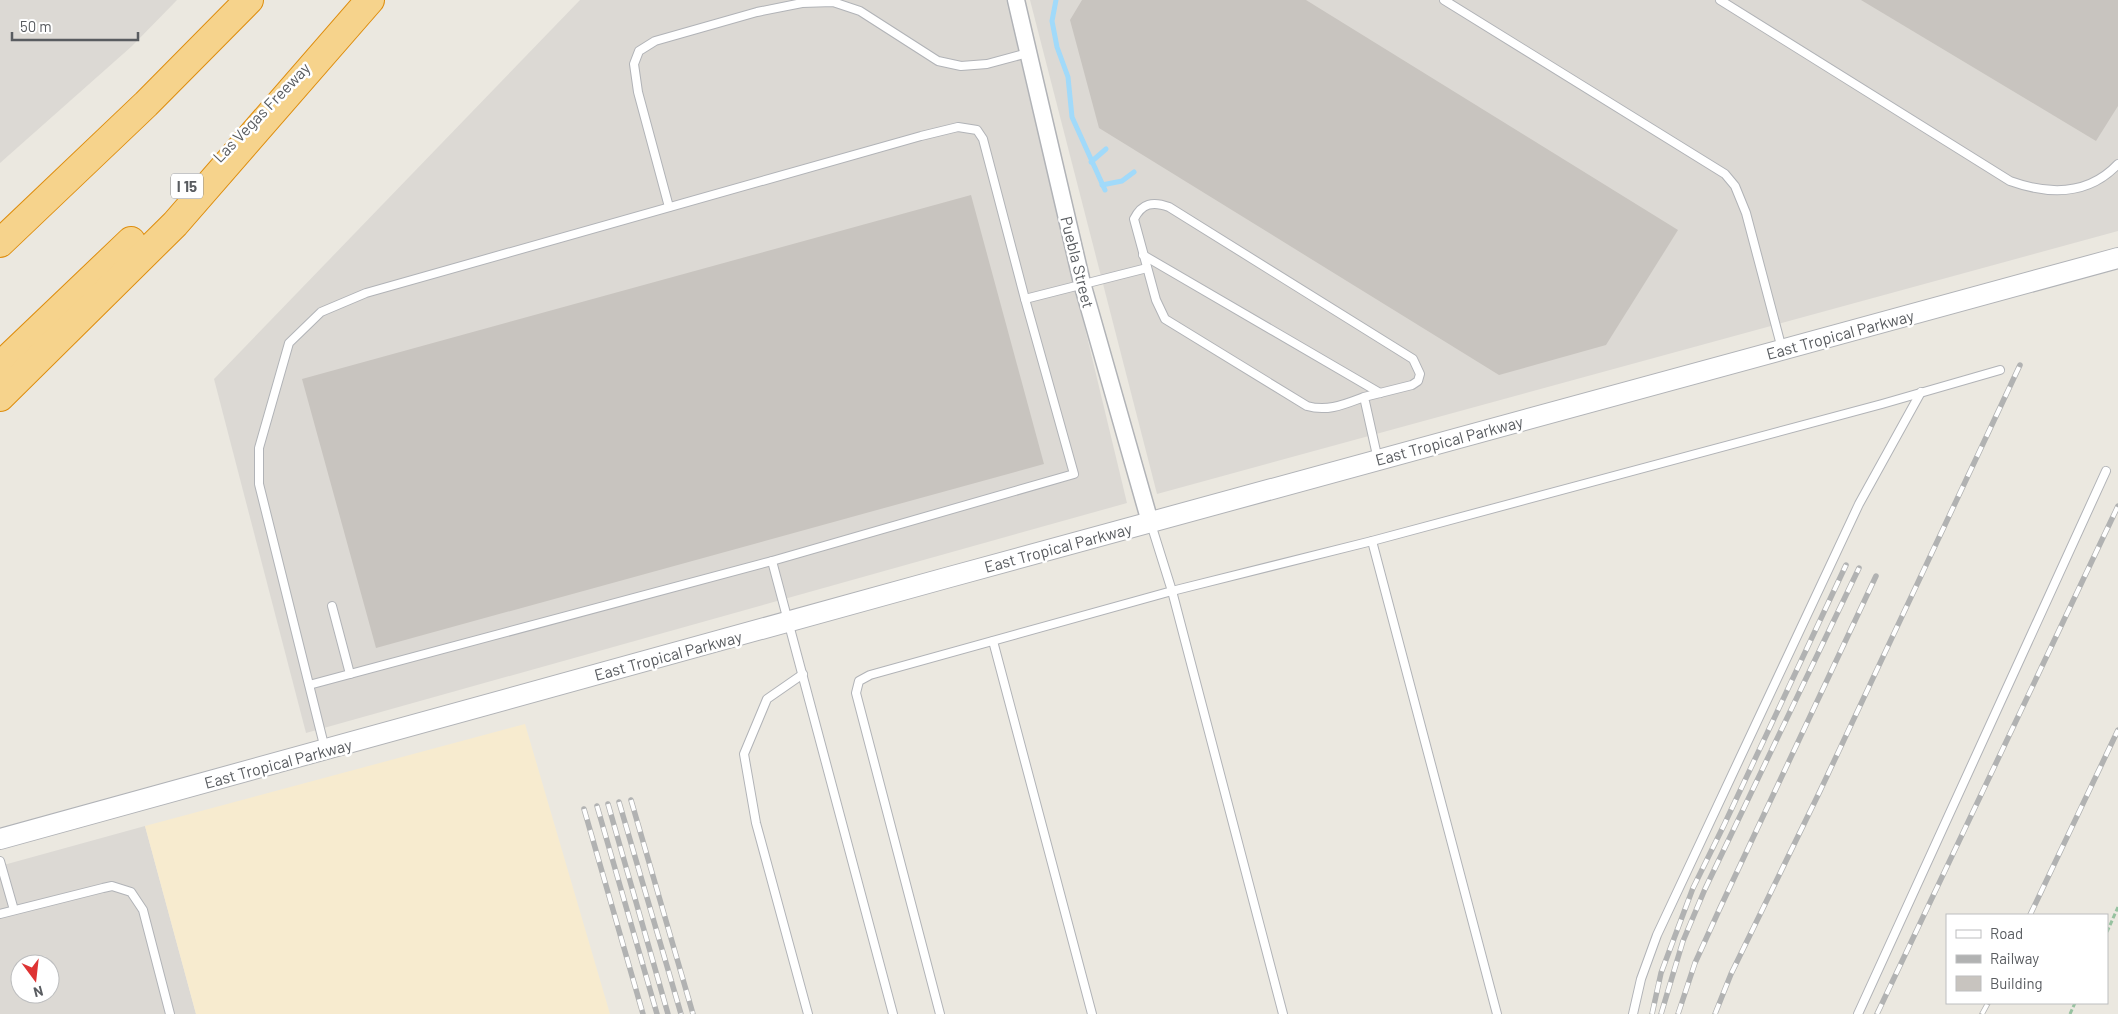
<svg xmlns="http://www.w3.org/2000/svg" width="2118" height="1014" font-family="Barlow,sans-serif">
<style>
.industrial{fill:#dcd9d4;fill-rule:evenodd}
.sand{fill:#f7ebcf}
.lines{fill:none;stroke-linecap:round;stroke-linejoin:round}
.stream{stroke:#a1dafa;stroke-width:5}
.building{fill:#c8c4bf}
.service-casing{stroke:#b1b3b7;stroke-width:10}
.minor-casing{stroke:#b1b3b7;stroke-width:19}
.tertiary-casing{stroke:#b1b3b7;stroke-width:22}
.motorway-casing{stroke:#de8d0d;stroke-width:30}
.path{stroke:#97c2a0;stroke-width:3;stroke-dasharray:5 2.5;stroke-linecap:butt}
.service{stroke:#fff;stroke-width:8}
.minor{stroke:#fff;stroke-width:16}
.tertiary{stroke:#fff;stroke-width:20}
.motorway{stroke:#f6d38c;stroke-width:28}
.rail-casing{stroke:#b1b2b2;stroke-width:5.5}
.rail{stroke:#fff;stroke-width:4;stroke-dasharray:11;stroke-linecap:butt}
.labels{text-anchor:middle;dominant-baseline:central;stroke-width:5;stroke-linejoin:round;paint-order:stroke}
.shield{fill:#fff;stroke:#8b8d90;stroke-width:1}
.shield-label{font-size:15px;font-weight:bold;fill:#595c60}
.street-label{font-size:16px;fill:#595c60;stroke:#fff}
</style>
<rect width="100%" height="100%" fill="#ebe8e0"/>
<!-- industrial -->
<g class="industrial">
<polygon points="0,0 177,0 132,46 0,163"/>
<polygon points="580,0 1006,0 1127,503 306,733 214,379"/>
<polygon points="1030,0 2118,0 2118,231 1157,494"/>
<path d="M145,826L196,1014H0V866ZM20,964H50V994H20Z"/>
</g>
<!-- sand -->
<polygon class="sand" points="525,724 610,1014 196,1014 145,826"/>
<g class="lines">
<!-- stream -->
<g class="stream">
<polyline points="1056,0 1052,21 1057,47 1068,77 1072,117 1105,190"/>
<polyline points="1091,162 1106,149"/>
<polyline points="1102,185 1122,181 1134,172"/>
</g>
</g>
<!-- building -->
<g class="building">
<polygon points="1082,0 1306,0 1678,230 1606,345 1499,375 1099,128 1070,20"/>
<polygon points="1861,0 2118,0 2118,106 2096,141"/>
<polygon points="971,195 1044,464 376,648 302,379"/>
</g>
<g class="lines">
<defs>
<g id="service">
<polyline points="1444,0 1725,174 1735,186 1746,213 1782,349"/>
<path d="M1720,0L2010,181C2049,195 2088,196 2118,164"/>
<polyline points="669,207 638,92 634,64 639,51 655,41 757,12 802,3 833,2 860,11 938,61 961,66 987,64 1028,53"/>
<polyline points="1143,255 1380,393"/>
<polyline points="1025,299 1147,268"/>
<path d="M1364,397C1345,404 1328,412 1307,406L1165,319L1156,300L1134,219C1142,203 1153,201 1169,207L1413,359L1420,374L1418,381L1412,385L1364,397L1378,460"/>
<polyline points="1151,524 1172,591 1283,1014"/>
<polyline points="1372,541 1497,1014"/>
<polyline points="772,561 893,1014"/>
<polyline points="332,606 350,674"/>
<polyline points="993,641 1092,1014"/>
<polyline points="803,674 767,699 744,754 756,823 808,1014"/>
<polyline points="309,685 772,561 1074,474 1025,299 983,139 977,130 958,127 921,136 366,293 321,312 289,343 259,448 259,484 325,749"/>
<polyline points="0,861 14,910"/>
<polyline points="0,914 103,888 112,886 131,892 143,910 170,1014"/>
<polyline points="940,1014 856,693 859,681 870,675 1172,591 1372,541 1882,404 2000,370"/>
<polyline points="1633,1014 1641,979 1657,935 1859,504 1921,392"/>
<polyline points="1858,1014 2106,471"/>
</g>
<polyline id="minor" points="1016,0 1082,283 1150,522"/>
<polyline id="tertiary" points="0,839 946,578 2118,258"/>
<g id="motorway">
<polyline points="0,243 146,104 249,0"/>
<polyline points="0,366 131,241"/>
<polyline points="0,397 175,224 370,0"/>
</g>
</defs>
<!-- service casing -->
<use href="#service" class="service-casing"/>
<!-- minor casing -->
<use href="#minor" class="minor-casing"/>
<!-- tertiary casing -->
<use href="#tertiary" class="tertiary-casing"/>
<!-- motorway casing -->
<use href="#motorway" class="motorway-casing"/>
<!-- path -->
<g class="path">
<polyline points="2107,932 2118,907"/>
<polyline points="2070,1014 2075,1003"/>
</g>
<!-- service -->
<use href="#service" class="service"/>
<!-- minor -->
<use href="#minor" class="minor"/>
<!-- tertiary -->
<use href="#tertiary" class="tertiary"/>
<!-- motorway -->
<use href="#motorway" class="motorway"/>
<defs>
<g id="rail">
<polyline points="631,800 693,1014"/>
<polyline points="619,802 681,1014"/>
<polyline points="608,804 668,1014"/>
<polyline points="597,806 657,1014"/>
<polyline points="584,809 643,1014"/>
<polyline points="2030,915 2118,730"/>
<polyline points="1652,1014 1661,973 1693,888 1724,825 1846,565"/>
<polyline points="1661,1014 1683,941 1705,889 1859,568"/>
<polyline points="1678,1014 1695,963 1720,908 1876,576"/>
<polyline points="1715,1014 1731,974 1820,791 2020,365"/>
<polyline points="1877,1014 2118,506"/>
<polyline points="1982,1014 1988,1003"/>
</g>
</defs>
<!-- rail casing -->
<use href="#rail" class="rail-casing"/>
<!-- rail -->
<use href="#rail" class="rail"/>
</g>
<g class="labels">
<!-- shield labels -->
<rect class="shield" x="171" y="173.5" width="32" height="25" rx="4"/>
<g class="shield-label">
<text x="187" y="186">I 15</text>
</g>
<!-- street labels -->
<g class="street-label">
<text transform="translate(261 112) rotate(-46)">Las Vegas Freeway</text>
<text transform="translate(1078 262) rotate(76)">Puebla Street</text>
<text transform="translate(1840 334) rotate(-15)">East Tropical Parkway</text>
<text transform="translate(1449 440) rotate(-15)">East Tropical Parkway</text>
<text transform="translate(1058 547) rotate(-15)">East Tropical Parkway</text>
<text transform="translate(668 655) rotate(-15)">East Tropical Parkway</text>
<text transform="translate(278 763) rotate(-15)">East Tropical Parkway</text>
</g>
</g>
<!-- legend -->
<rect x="1946" y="914" width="162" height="90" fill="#ffffff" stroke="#bdbebf"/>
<rect x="1956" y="930" width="25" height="8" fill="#ffffff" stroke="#bdbebf"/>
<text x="1990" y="939" font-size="15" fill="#595c60">Road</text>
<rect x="1956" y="955" width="25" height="8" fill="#b1b2b2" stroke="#bdbebf"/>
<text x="1990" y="964" font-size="15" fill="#595c60">Railway</text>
<rect x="1956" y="976" width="25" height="15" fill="#c8c4bf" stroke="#bdbebf"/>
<text x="1990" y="989" font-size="15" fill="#595c60">Building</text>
<!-- north arrow -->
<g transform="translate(35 979) rotate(165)"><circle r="24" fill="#ffffff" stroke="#bdbebf"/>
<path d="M0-4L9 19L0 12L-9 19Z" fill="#de3333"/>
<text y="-8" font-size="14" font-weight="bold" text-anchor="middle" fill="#595c60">N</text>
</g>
<!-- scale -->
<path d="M12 32v8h126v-8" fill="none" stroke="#595c60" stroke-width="2.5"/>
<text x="20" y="32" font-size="15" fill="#595c60" stroke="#ffffff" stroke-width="4" paint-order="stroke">50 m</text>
</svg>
